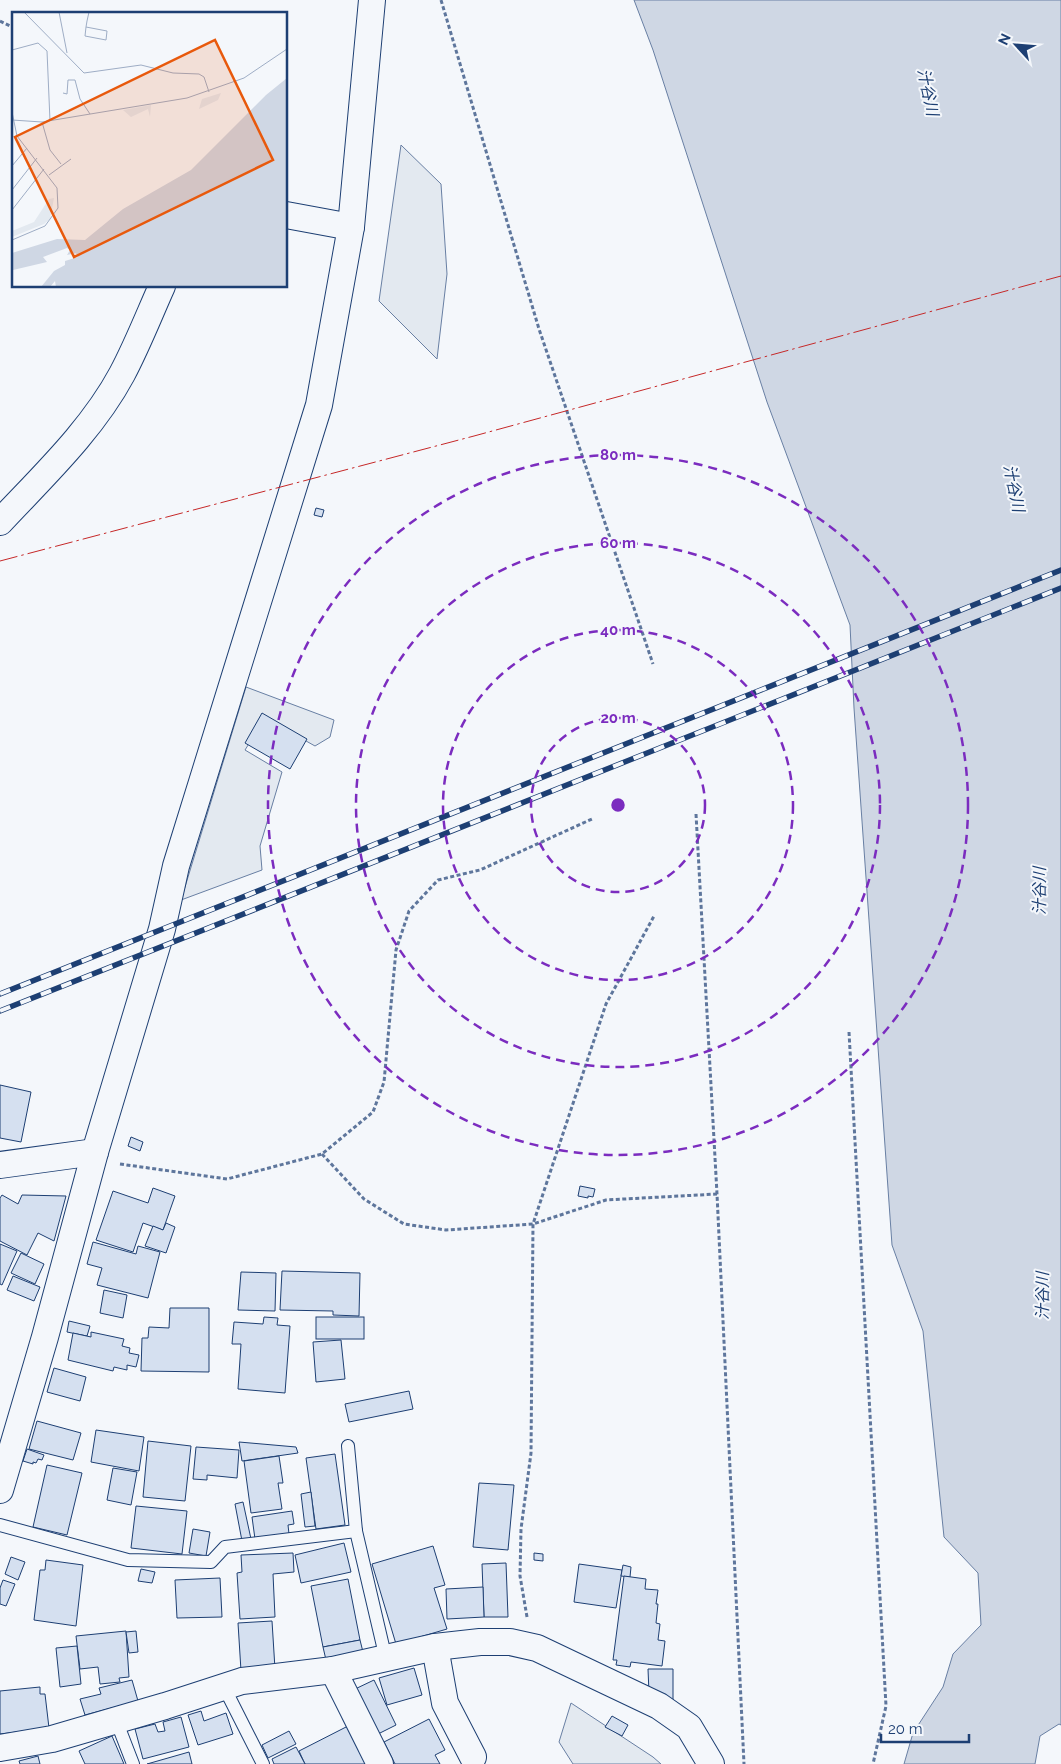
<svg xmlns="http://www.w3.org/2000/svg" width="1061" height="1764" font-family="Raleway,'Noto Sans JP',sans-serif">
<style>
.green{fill:#e3e9f0;stroke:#687fa3}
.water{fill:#cfd7e4;stroke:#687fa3}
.building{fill:#d5e0f0;stroke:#1d3f73}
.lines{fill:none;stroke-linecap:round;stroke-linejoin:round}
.lane-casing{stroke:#1d3f73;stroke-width:14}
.street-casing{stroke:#1d3f73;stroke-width:28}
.path{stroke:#5e769c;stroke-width:3;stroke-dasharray:4 2.5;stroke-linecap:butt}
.lane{stroke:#f4f7fb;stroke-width:12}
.street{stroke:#f4f7fb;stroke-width:26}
.rail-casing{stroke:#1d3f73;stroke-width:5.5}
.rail{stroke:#f4f7fb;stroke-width:4;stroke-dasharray:11;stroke-linecap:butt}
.power{stroke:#c62828;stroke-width:1;stroke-dasharray:18 4 2.5 4;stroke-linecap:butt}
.ring{fill:none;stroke:#7b2cbf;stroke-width:2.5;stroke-dasharray:9 6}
.labels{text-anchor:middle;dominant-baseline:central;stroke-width:4;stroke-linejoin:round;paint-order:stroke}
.water-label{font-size:16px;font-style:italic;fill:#1d3f73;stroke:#f4f7fb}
.inset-road{fill:none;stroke:#9eadc5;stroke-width:1}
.view{fill:#e8590c;fill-opacity:0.15;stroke:#e8590c;stroke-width:2.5}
.inset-edge{fill:none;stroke:#1d3f73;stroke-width:2.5}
.centre{fill:#7b2cbf;stroke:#f4f7fb;stroke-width:2.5}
.ring-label{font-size:15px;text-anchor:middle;font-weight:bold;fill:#7b2cbf;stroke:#f4f7fb;stroke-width:4;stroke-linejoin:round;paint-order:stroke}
</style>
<rect width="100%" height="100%" fill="#f4f7fb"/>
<!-- green -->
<g class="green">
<polygon points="401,145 441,184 447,274 437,359 379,301"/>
<polygon points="246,687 334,720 330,737 315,746 265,718 245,750 282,772 260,846 262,870 181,900"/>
<polygon points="571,1703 653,1757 661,1764 573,1764 559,1742"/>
</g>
<!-- water -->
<polygon class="water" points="634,0 1061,0 1061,1725 1059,1724 1040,1736 1035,1764 904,1764 913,1733 943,1687 953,1654 981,1625 978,1573 944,1537 923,1331 892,1245 854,708 850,625 767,402 653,50"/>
<!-- building -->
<g class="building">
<polygon points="316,508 324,510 322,517 314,515"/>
<polygon points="262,713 307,739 290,769 245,743"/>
<polygon points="0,1085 31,1092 21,1142 0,1138"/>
<polygon points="131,1137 143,1142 140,1151 128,1146"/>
<polygon points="580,1186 595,1189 593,1197 588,1196 588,1198 578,1196"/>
<polygon points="153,1188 175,1196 163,1230 143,1223 133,1252 96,1240 113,1191 148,1203"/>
<polygon points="2,1195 18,1204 22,1195 66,1196 54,1241 38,1233 27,1255 0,1241 0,1198"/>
<polygon points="166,1223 175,1227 166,1253 145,1246 153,1226 163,1230"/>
<polygon points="93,1242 136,1254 138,1246 160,1252 148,1298 97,1285 102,1268 87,1264"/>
<polygon points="0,1244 17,1251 2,1285 0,1284"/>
<polygon points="21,1253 44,1264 35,1284 11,1273"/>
<polygon points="282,1271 360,1273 359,1316 333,1315 333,1311 280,1310"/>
<polygon points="241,1272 276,1273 275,1311 238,1310"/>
<polygon points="13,1276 40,1287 34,1301 7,1290"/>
<polygon points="104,1290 127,1295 123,1318 100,1313"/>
<polygon points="170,1308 209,1308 209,1372 141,1371 142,1338 148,1338 149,1327 169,1328"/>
<polygon points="264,1317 278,1318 277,1325 290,1326 285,1393 238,1389 241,1344 232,1344 234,1322 263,1324"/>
<rect x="316" y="1317" width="48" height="22"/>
<polygon points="69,1321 90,1326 87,1336 67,1332"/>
<polygon points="91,1332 124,1339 122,1346 130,1348 129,1353 139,1355 136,1367 127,1365 127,1370 114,1367 113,1371 68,1360 73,1333 91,1337"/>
<polygon points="341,1340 345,1379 316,1382 313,1342"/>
<polygon points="54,1368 86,1377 80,1401 47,1392"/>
<polygon points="409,1391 413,1409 349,1422 345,1404"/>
<polygon points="37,1421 81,1433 73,1460 29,1449"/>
<polygon points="96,1430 144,1437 139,1471 91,1462"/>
<polygon points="148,1441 191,1446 185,1501 143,1497"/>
<polygon points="239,1442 296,1447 298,1453 242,1461"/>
<polygon points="196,1447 239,1450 237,1478 207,1475 207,1480 193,1479"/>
<polygon points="27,1449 44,1455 42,1460 38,1459 36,1463 33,1462 33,1464 23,1461"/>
<polygon points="335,1454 345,1525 316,1529 306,1458"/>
<polygon points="279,1456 283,1483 278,1483 282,1509 251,1513 244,1461"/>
<polygon points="47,1465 82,1473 67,1535 33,1527"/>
<polygon points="113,1468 137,1472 131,1505 107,1500"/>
<polygon points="479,1483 514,1485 508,1550 473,1547"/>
<polygon points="311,1492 315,1526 305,1527 301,1494"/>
<polygon points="243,1502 251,1539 242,1541 235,1504"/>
<polygon points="136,1506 187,1511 182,1554 131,1548"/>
<polygon points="292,1511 294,1524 288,1525 289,1534 255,1539 252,1517"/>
<polygon points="193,1529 210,1532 206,1556 189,1553"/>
<polygon points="344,1543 351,1572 301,1583 295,1555"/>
<polygon points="433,1546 445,1585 434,1588 447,1629 396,1644 372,1564"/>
<polygon points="293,1553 294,1572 273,1574 275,1617 240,1619 237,1573 242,1572 241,1555"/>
<polygon points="534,1553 543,1554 543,1561 534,1560"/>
<polygon points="11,1557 25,1562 18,1580 5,1574"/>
<polygon points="46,1560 83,1565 76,1626 34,1620 40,1570 45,1570"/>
<polygon points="506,1563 508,1617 484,1617 482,1564"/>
<polygon points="579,1564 622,1570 616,1608 574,1602"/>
<polygon points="623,1565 631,1567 630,1577 621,1576"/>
<polygon points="141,1569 155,1572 152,1583 138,1581"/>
<polygon points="624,1576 646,1579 645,1589 658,1590 656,1604 658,1604 656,1623 660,1624 658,1640 665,1641 662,1666 631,1662 630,1667 616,1665 617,1660 613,1660"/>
<polygon points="220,1578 222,1617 177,1618 175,1580"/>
<polygon points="348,1579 360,1640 323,1647 311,1586"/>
<polygon points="3,1580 15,1584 6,1606 0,1604 0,1588"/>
<polygon points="483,1587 484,1617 447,1619 446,1589"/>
<polygon points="272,1621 275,1669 241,1671 238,1623"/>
<polygon points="126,1631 129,1677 119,1678 120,1682 100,1684 98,1667 80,1669 76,1636"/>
<polygon points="136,1631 138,1652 129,1653 126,1632"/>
<polygon points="360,1640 363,1652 326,1660 323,1647"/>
<polygon points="77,1646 81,1684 60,1687 56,1648"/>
<polygon points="414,1668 422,1695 387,1705 379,1678"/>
<polygon points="648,1669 673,1669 673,1703 649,1693"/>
<polygon points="132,1680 138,1701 85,1715 80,1699 101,1694 99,1688"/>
<polygon points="374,1680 396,1725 376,1735 353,1690"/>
<polygon points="40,1687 40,1694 45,1694 49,1728 0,1734 0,1691"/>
<polygon points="201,1711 204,1721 226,1713 233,1734 198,1745 188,1715"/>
<polygon points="612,1716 628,1725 622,1736 605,1727"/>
<polygon points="181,1717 189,1747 143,1759 135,1729 155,1724 158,1732 165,1731 163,1722"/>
<polygon points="429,1719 445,1750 435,1755 440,1764 395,1764 384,1742"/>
<polygon points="348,1726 367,1764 305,1764 299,1751"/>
<polygon points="289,1731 296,1744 268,1758 262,1745"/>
<polygon points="112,1736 124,1764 85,1764 79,1751"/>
<polygon points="296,1747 305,1764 274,1764 272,1759"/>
<polygon points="189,1752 192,1764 147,1764"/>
<polygon points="38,1756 40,1764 20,1764 19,1761"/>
</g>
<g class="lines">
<defs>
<g id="lane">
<polyline points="348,1446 356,1531 386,1659"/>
<polyline points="0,1525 128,1560 211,1562 225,1547 356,1531"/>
<polyline points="224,1687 263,1764"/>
<polyline points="116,1720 133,1764"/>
</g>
<g id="street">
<polyline points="286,215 351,227"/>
<path d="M0,522C43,476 92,430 122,374C137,346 149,315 162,286"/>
<polyline points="0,1165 95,1152"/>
<polyline points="0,1490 45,1337 95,1152 162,929 176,866 319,405 351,227 372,0"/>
<polyline points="435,1647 445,1703 473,1757"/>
<polyline points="333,1670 380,1764"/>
<polyline points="0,1748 52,1739 165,1706 242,1681 333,1670 435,1647 480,1642 510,1642 537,1648 659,1706 689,1727 711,1764"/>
</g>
</defs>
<!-- lane casing -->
<use href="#lane" class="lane-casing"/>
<!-- street casing -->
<use href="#street" class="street-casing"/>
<!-- path -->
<g class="path">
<polyline points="441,0 539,329 653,664"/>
<polyline points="0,21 14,28"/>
<polyline points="696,814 717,1194 744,1764"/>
<polyline points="849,1032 886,1706 873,1764"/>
<polyline points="322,1154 364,1199 404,1224 446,1230 533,1224 606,1200 717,1194"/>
<polyline points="120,1164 227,1179 322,1154 373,1112 384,1082 396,950 409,911 438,880 480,870 592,819"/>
<polyline points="527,1617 520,1576 521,1529 531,1453 533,1224 606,1004 654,916"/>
</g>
<!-- lane -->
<use href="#lane" class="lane"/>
<!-- street -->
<use href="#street" class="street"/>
<defs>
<g id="rail">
<polyline points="0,994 1061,570"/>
<polyline points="0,1011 1061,588"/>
</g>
</defs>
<!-- rail casing -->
<use href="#rail" class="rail-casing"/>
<!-- rail -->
<use href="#rail" class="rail"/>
<!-- power -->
<polyline class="power" points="0,561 474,436 1061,276"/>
</g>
<!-- distance rings -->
<g class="ring">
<circle cx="618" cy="805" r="87"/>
<circle cx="618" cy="805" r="175"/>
<circle cx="618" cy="805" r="262"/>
<circle cx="618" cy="805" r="350"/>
</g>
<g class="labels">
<!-- water labels -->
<g class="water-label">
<text transform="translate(928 92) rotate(78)">汁谷川</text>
<text transform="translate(1014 488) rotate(78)">汁谷川</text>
<text transform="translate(1039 891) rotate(-90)">汁谷川</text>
<text transform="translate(1042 1296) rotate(-90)">汁谷川</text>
</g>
</g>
<!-- overview -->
<g transform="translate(12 12)">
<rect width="275" height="275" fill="#f4f7fb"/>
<path d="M209,81L206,88L187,97L190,87ZM139,93L138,105L136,97L119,105L111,98ZM42,186L38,207L32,212L0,225V219L22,210L37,187Z" fill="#e3e9f0"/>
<path d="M275,66V275H44L43,269L38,275H29L42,259L53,253V249L66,245L64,241L55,243L58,238L55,236L31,245L35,250L1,258L0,241L45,227L73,228L111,197L179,158L254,83Z" fill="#cfd7e4"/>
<path class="inset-road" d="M12,0L72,61L129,53L161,61L187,62L192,65L197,80M47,0L55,41M74,15L95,19L94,28L73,24L74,15L75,9L77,0M0,38L26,31L35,39L38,109M51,81L55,82L56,68H63L68,87L78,102M0,100L5,124L45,176L46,196L33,214L0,228M0,108L30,110L175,86L232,66L275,37M30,110L38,138L49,152M0,154L15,136M37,163L59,147M0,178L25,146M0,198L32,157"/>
<path class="view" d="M203,28L261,148L62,245L3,125Z"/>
<rect width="275" height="275" class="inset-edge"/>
</g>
<circle cx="618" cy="805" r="8" class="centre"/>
<g class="ring-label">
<text x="618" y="460">80 m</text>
<text x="618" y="548">60 m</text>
<text x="618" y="635">40 m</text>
<text x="618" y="723">20 m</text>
</g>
<!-- north arrow -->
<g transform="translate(1016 45) rotate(296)" stroke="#f4f7fb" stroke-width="4" paint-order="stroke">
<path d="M0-4L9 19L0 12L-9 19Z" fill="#1d3f73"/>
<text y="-8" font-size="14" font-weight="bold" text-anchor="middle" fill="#1d3f73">N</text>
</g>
<!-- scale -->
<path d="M881 1734v8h88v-8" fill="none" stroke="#1d3f73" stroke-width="2.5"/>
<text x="888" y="1734" font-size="15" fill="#1d3f73" stroke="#f4f7fb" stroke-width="4" paint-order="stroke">20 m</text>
</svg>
